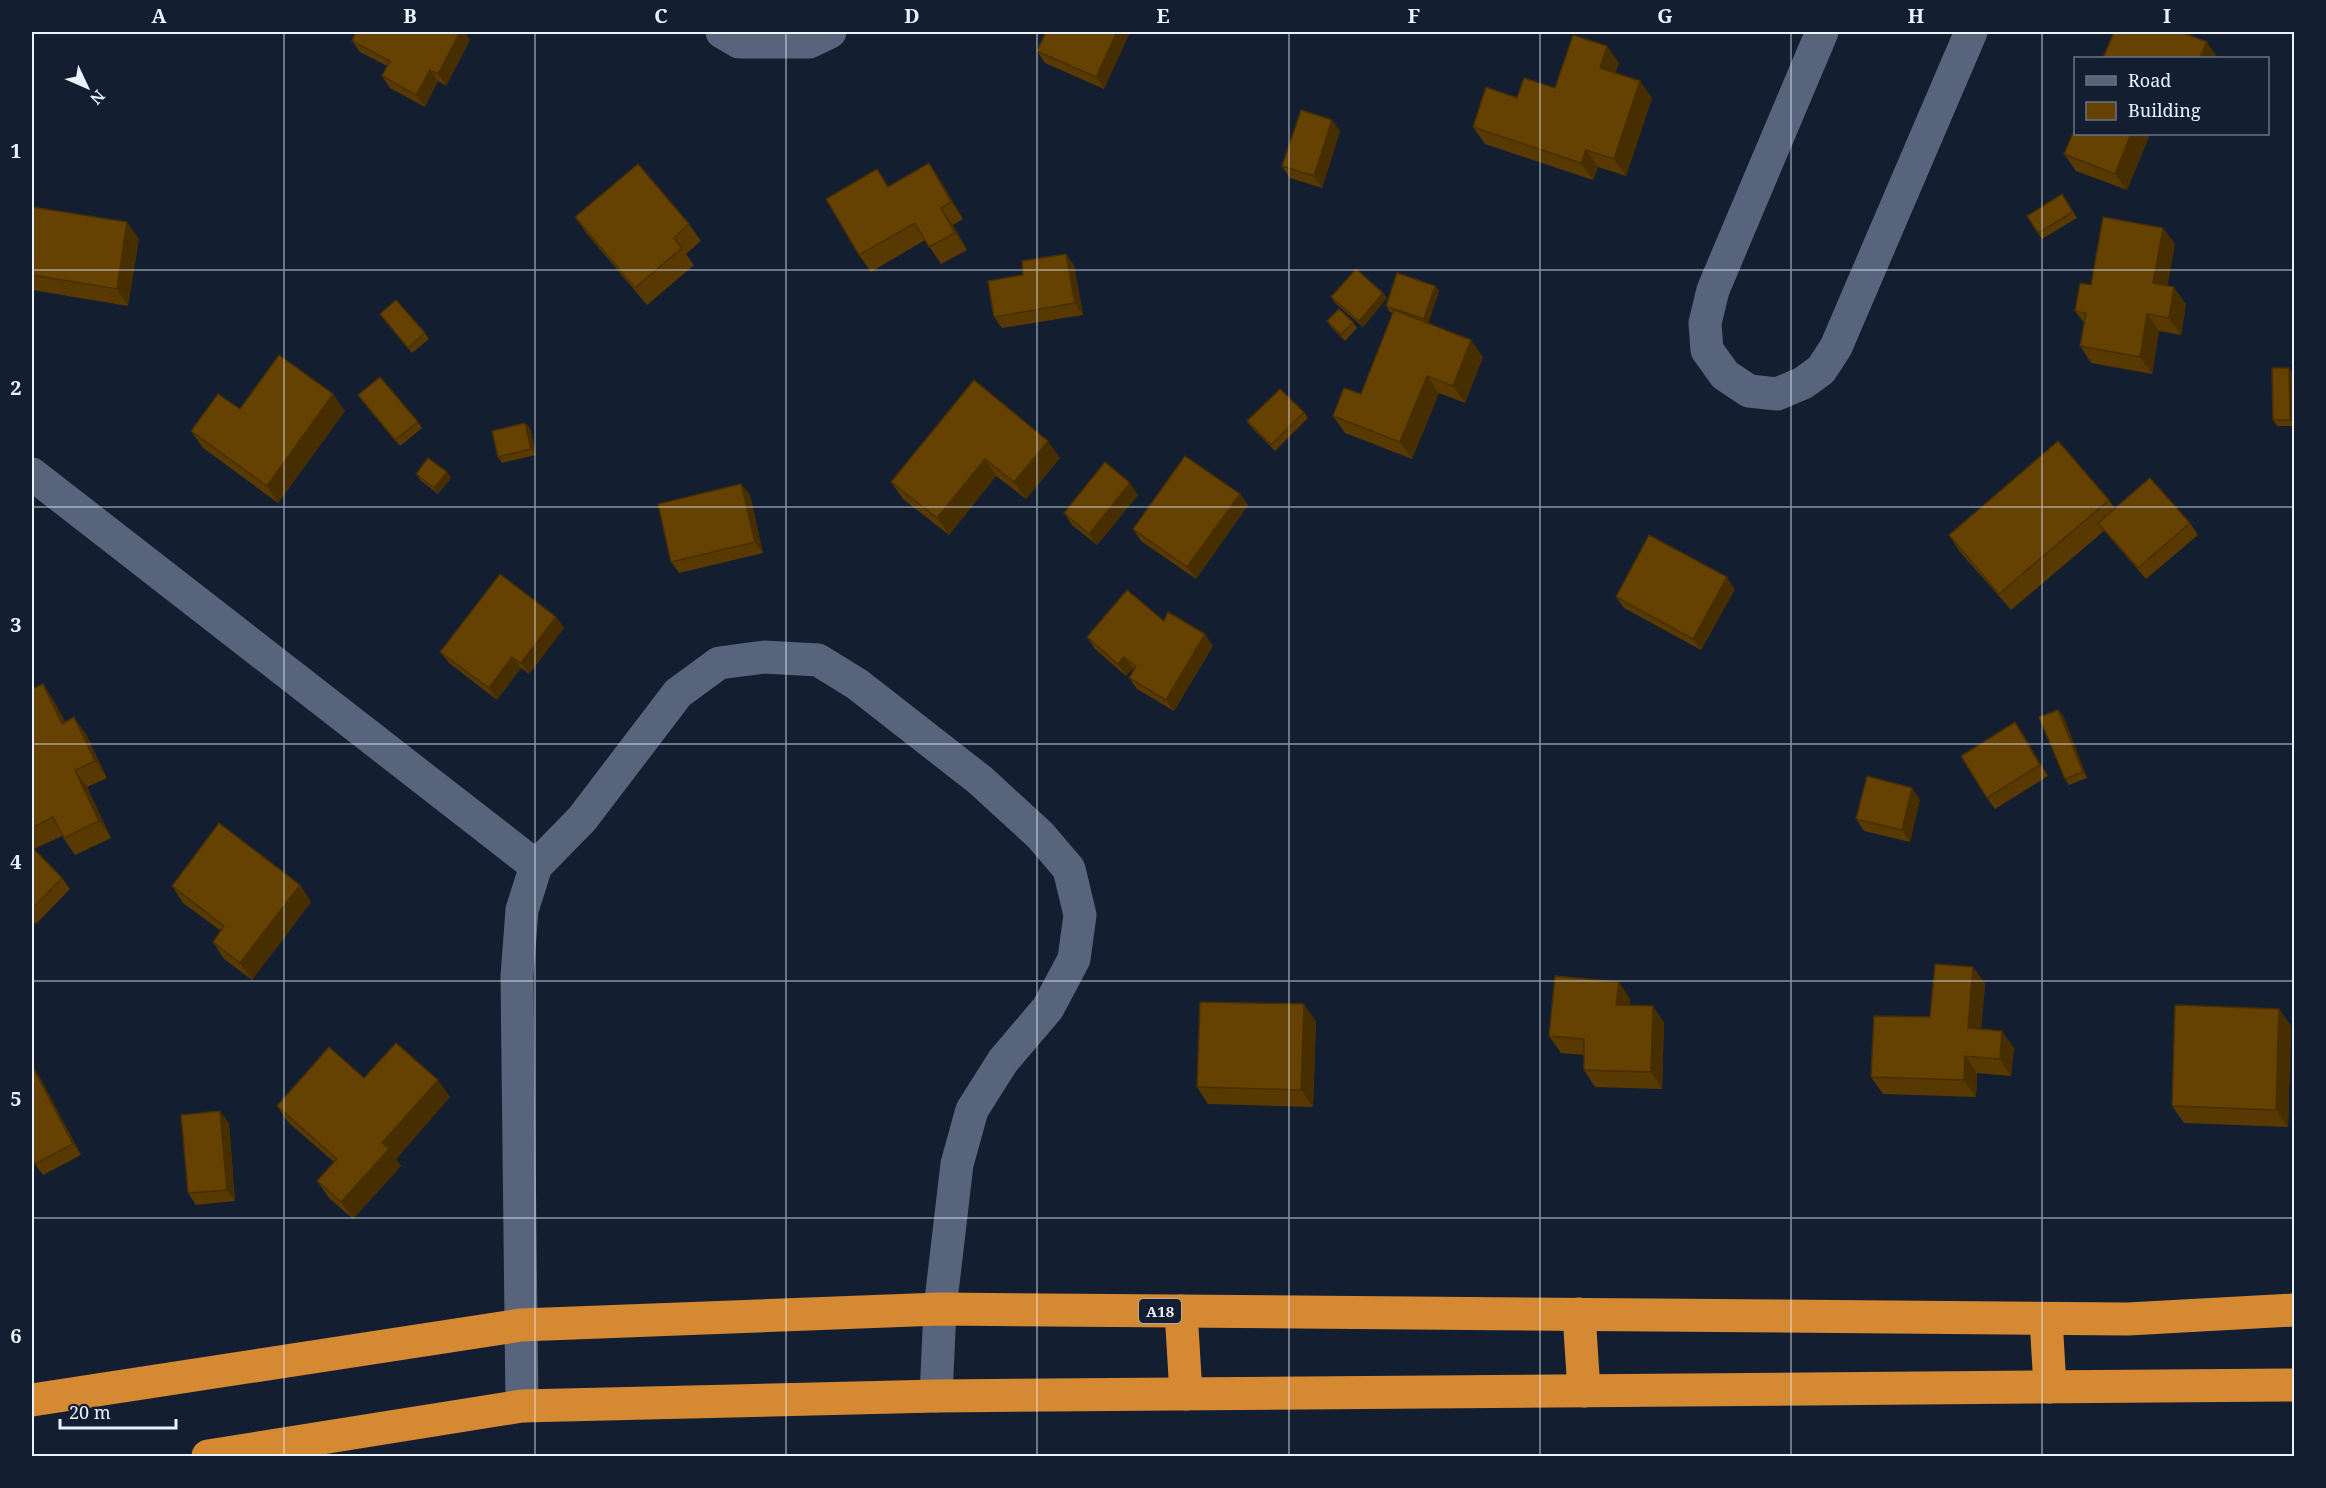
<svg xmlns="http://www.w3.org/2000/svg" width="2326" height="1488" font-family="'Noto Serif',serif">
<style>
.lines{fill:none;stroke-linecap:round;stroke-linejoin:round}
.minor{stroke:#57647c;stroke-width:33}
.highway{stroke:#d58932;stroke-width:33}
.wall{fill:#583902}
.shaded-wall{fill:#472e01}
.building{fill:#664202;stroke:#472e01;stroke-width:1.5}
.grid{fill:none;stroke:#ebf2fd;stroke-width:1.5;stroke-opacity:0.55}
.labels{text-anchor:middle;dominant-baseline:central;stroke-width:4.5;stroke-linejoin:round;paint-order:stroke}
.shield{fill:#131e31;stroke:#aab2c0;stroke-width:1.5}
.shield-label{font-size:15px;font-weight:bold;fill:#ebf2fd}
.neatline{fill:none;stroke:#ebf2fd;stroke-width:2}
.grid-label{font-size:20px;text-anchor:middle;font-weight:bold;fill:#ebf2fd}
</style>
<rect width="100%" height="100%" fill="#131e31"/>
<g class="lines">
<!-- minor -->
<g class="minor">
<polyline points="722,32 739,42 809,42 830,32"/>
<polyline points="1822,32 1713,290 1705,323 1707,350 1725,375 1749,391 1777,394 1803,383 1821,370 1836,347 1971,32"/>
<polyline points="32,474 536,866"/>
<polyline points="522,1406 517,976 522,910 536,866 582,819 678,693 719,663 764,657 818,660 857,684 980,780 1040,835 1069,869 1080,915 1074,959 1048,1008 1003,1061 972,1110 957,1164 940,1309 936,1396"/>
</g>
<!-- highway -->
<g class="highway">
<polyline points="1181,1311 1186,1394"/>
<polyline points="1579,1314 1584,1391"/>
<polyline points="2046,1319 2050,1387"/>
<polyline points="32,1400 521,1325 940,1309 2128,1319 2294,1310"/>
<polyline points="208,1456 522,1406 936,1396 2294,1385"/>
</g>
</g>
<!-- wall -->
<g class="wall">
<polygon points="356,32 465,32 470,40 446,86 438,81 425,107 390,88 382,76 387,66 360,52 352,41"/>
<polygon points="1130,32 1104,89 1045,63 1037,51"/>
<polygon points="1619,63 1615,73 1652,98 1626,176 1598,167 1593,180 1485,144 1473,127 1517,98 1555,88"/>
<polygon points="1340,131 1322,188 1290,178 1282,166"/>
<polygon points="2076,134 2150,134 2127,190 2076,171 2064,154"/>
<polygon points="929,163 940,180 963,219 953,225 967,250 941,264 925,240 871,272 859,255 889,186"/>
<polygon points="2066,200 2077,218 2042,239 2027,216"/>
<polygon points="32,207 139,239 128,306 32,290"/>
<polygon points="575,217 689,224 701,241 686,254 694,265 647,305 587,234"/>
<polygon points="2163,228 2175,244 2167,286 2186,304 2181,335 2159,331 2152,374 2091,363 2080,346 2084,323 2075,311 2091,285"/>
<polygon points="1074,265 1083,315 1002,328 994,317 1023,275"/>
<polygon points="1435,286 1439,291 1428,323 1483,357 1465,403 1439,393 1412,459 1345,433 1333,416 1361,394 1393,313 1390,312 1386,306"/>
<polygon points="1383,293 1387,298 1363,327 1335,303 1331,297"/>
<polygon points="380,314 425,333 429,339 412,353"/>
<polygon points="1327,321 1353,322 1357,328 1345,341 1331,327"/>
<polygon points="2289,368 2293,373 2294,426 2277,426 2273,420"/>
<polygon points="974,380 1060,458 1026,499 996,476 949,535 903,499 891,482"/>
<polygon points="358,395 418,422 422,428 400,446"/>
<polygon points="345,411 278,503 203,448 191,431"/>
<polygon points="1304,412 1308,418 1275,451 1251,427 1247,421"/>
<polygon points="525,423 530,428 536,455 502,463 498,457"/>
<polygon points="447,472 451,478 438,494 420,480 416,474"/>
<polygon points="741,484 750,495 763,553 679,573 671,562"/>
<polygon points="1240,494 1248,505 1196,579 1141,541 1133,529"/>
<polygon points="1138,495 1097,545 1072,525 1064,513"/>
<polygon points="2109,500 2115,509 2190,523 2198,535 2146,579 2104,531 2011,610 1960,552 1949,535"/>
<polygon points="1735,589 1701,650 1624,608 1616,597"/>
<polygon points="556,617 564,628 529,674 521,668 497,700 449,663 440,652"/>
<polygon points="1164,621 1213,646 1174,711 1137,689 1129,678 1134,670 1133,668 1126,676 1095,649 1087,637"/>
<polygon points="43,684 54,701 65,722 86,734 107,778 87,787 111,838 75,855 62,836 34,849 62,878 70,889 36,924 32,920 32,689"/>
<polygon points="2063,715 2087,778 2069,785 2065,779"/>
<polygon points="2015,722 2023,734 2048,776 1995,809 1987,798"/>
<polygon points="1920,799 1910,842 1864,831 1856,819"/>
<polygon points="300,885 311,902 252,980 224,959 213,942 221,931 183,903 172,886"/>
<polygon points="1973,967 1985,984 1981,1029 2014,1048 2011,1076 1977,1073 1976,1097 1883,1094 1871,1077 1930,1017"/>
<polygon points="1630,999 1630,1005 1653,1006 1664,1023 1662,1089 1595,1087 1584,1070 1584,1055 1561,1053 1549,1036"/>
<polygon points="2279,1009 2291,1026 2288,1127 2184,1123 2172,1106"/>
<polygon points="1316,1021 1313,1107 1208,1104 1197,1087"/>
<polygon points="32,1065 38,1074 81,1155 43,1175 35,1164"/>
<polygon points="364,1078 450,1097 396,1159 401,1166 353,1219 329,1198 317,1181 334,1162 289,1123 277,1106"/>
<polygon points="229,1123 235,1201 196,1205 188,1193"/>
</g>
<!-- shaded-wall -->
<g class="shaded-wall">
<polygon points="460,32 465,32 470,40 446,86 438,74"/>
<polygon points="1117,32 1130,32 1104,89 1096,77"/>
<polygon points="2186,32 2192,32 2188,41 2184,35"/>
<polygon points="2207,42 2218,58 2200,58"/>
<polygon points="1607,46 1619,63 1612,85 1600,68"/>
<polygon points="430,70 438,81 425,107 416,95"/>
<polygon points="1640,81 1652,98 1626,176 1614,159"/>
<polygon points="1332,120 1340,131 1322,188 1314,176"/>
<polygon points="2131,134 2150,134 2127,190 2115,174"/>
<polygon points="1586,150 1598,167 1593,180 1581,163"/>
<polygon points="929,163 940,180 963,219 951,202"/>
<polygon points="941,208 953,225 967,250 955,233"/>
<polygon points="127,222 139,239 128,306 117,289"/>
<polygon points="2163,228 2175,244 2165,300 2153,283"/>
<polygon points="1066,254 1074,265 1083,315 1075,303"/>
<polygon points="1435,286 1439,291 1428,325 1424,319"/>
<polygon points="2174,287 2186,304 2181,335 2169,318"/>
<polygon points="1383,293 1387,298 1363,327 1359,321"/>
<polygon points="2147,314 2159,331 2152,374 2140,357"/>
<polygon points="1471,340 1483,357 1465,403 1453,386"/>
<polygon points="2289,368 2293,373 2294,426 2290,420"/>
<polygon points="1427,376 1439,393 1412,459 1400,442"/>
<polygon points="333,394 345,411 278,503 267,486"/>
<polygon points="525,423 530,428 536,455 531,449"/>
<polygon points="1048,441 1060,458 1026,499 1014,482"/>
<polygon points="985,459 996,476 949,535 937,518"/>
<polygon points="447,472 451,478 438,494 434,488"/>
<polygon points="1130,483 1138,495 1097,545 1089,534"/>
<polygon points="741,484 750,495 763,553 755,542"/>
<polygon points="1240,494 1248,505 1196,579 1187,567"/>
<polygon points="1727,577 1735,589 1701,650 1693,639"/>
<polygon points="556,617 564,628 529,674 521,663"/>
<polygon points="1205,634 1213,646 1174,711 1166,700"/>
<polygon points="512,657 521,668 497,700 489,688"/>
<polygon points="1124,657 1133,668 1126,676 1118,664"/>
<polygon points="43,684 54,701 73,740 62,724"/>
<polygon points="2058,710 2063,715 2087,778 2083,772"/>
<polygon points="74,717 86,734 107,778 95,761"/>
<polygon points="2015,722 2023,734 2048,776 2040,765"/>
<polygon points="75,770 87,787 111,838 99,821"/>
<polygon points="1912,788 1920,799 1910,842 1902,830"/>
<polygon points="300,885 311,902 252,980 240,963"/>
<polygon points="1973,967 1985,984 1980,1045 1968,1028"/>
<polygon points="1619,982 1630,999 1628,1022 1616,1005"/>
<polygon points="1304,1004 1316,1021 1313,1107 1301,1090"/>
<polygon points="1653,1006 1664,1023 1662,1089 1651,1072"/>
<polygon points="2279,1009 2291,1026 2288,1127 2276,1110"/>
<polygon points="2002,1031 2014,1048 2011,1076 2000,1059"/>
<polygon points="1965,1056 1977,1073 1976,1097 1964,1080"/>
<polygon points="32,1065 38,1074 81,1155 73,1144"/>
<polygon points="438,1080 450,1097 396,1159 401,1166 353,1219 341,1202 382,1143"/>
<polygon points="220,1111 229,1123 235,1201 227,1190"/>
</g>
<!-- building -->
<g class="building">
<polygon points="356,32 460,32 438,74 430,70 416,95 382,76 390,61 352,41"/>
<polygon points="1046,32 1117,32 1096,77 1037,51"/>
<polygon points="2114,32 2181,32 2207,42 2200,58 2103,58"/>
<polygon points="1573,35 1607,46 1600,68 1640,81 1614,159 1586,150 1581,163 1473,127 1486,87 1517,98 1524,78 1555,88"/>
<polygon points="1301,110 1332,120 1314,176 1282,166"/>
<polygon points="2076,126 2076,134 2131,134 2115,174 2064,154"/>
<polygon points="929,163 951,202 941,208 955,233 929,247 915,223 859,255 826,199 877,169 888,187"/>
<polygon points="638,164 689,224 674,238 682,248 635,288 575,217"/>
<polygon points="2062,194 2073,212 2038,233 2027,216"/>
<polygon points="32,207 127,222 117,289 32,275"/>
<polygon points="2103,217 2163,228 2153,283 2174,287 2169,318 2147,314 2140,357 2080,346 2086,313 2075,311 2080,283 2091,285"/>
<polygon points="1066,254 1075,303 994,317 988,281 1023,275 1022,261"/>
<polygon points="1356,269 1383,293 1359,321 1331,297"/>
<polygon points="1397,273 1435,286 1424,319 1386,306"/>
<polygon points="396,300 425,333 408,348 380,314"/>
<polygon points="1339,309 1353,322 1341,335 1327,321"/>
<polygon points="1394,310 1471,340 1453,386 1427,376 1400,442 1333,416 1344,388 1361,394"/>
<polygon points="279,355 333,394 267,486 191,431 218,394 240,409"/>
<polygon points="2272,368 2289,368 2290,420 2273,420"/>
<polygon points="380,377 418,422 395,440 358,395"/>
<polygon points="974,380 1048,441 1014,482 985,459 937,518 891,482"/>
<polygon points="1280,389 1304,412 1271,445 1247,421"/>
<polygon points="525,423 531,449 498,457 492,431"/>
<polygon points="2058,441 2109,500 1999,594 1949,535"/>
<polygon points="1185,456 1240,494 1187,567 1133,529"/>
<polygon points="428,458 447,472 434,488 416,474"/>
<polygon points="1105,462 1130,483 1089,534 1064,513"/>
<polygon points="2150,478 2190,523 2138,568 2098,523"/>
<polygon points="741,484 755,542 671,562 658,504"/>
<polygon points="1649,535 1727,577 1693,639 1616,597"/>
<polygon points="500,574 556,617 521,663 512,657 489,688 440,652"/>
<polygon points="1127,590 1164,621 1168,612 1205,634 1166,700 1129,678 1136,666 1124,657 1118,664 1087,637"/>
<polygon points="43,684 62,724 74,717 95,761 75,770 99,821 64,838 53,817 32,828 32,689"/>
<polygon points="2058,710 2083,772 2065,779 2039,717"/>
<polygon points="2015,722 2040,765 1987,798 1961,756"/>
<polygon points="1867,776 1912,788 1902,830 1856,819"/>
<polygon points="219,823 300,885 240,963 213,942 224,926 172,886"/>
<polygon points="32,847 62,878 32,909"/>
<polygon points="1935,964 1973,967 1968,1028 2002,1031 2000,1059 1965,1056 1964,1080 1871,1077 1874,1016 1930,1017"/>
<polygon points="1555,976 1619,982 1616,1005 1653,1006 1651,1072 1584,1070 1584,1039 1549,1036"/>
<polygon points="1200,1002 1304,1004 1301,1090 1197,1087"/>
<polygon points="2175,1005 2279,1009 2276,1110 2172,1106"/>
<polygon points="396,1043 438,1080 382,1143 389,1149 341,1202 317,1181 337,1159 277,1106 329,1047 364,1078"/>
<polygon points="32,1066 73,1144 35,1164 32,1156"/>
<polygon points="220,1111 227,1190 188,1193 181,1115"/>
</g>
<!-- grid -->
<path class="grid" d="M284,32V1456M535,32V1456M786,32V1456M1037,32V1456M1289,32V1456M1540,32V1456M1791,32V1456M2042,32V1456M32,270H2294M32,507H2294M32,744H2294M32,981H2294M32,1218H2294"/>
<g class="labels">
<!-- shield labels -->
<rect class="shield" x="1139" y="1299" width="42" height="24" rx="4.5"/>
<g class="shield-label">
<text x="1160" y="1311">A18</text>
</g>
</g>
<!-- border -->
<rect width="2326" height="1488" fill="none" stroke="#131e31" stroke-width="66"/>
<!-- legend -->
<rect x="2074" y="57" width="195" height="78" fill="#131e31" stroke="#697383" stroke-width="1.5"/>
<rect x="2086" y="76" width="30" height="9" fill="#57647c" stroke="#697383" stroke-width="1.5"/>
<text x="2128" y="87" font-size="18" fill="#ebf2fd">Road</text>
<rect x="2086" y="102" width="30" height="18" fill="#664202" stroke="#697383" stroke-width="1.5"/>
<text x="2128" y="117" font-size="18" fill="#ebf2fd">Building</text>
<!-- north arrow -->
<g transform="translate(87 87) rotate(134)" stroke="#131e31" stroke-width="4.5" paint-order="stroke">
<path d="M0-4.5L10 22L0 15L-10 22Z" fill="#ebf2fd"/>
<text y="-9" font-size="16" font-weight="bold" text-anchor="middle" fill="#ebf2fd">N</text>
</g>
<!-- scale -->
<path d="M60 1419v9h116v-9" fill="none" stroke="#ebf2fd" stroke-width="3"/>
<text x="69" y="1419" font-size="18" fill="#ebf2fd" stroke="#131e31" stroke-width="4.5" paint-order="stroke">20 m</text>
<rect x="33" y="33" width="2260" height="1422" class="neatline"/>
<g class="grid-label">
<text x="159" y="23">A</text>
<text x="410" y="23">B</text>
<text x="661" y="23">C</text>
<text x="912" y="23">D</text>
<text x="1163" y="23">E</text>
<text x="1414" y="23">F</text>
<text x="1665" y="23">G</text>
<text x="1916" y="23">H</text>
<text x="2167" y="23">I</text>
<text x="16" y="158">1</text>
<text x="16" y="395">2</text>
<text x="16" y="632">3</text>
<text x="16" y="869">4</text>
<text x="16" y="1106">5</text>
<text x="16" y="1343">6</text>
</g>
</svg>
